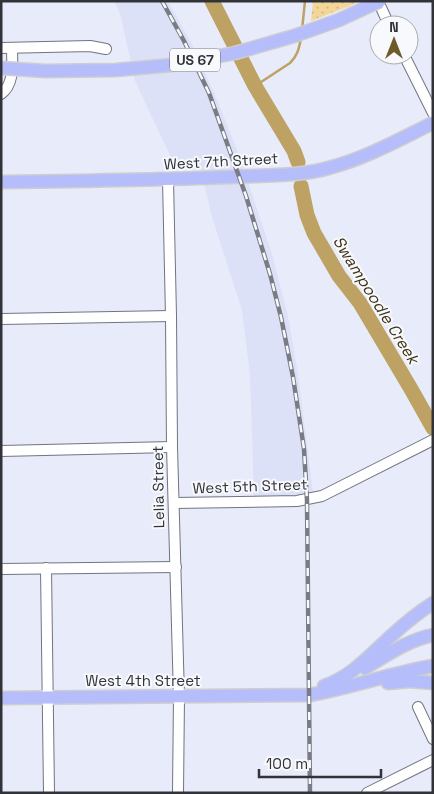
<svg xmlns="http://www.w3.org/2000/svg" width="434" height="794" font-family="'Space Grotesk',sans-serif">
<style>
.built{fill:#dce1f7}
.grass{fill:url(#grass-dots)}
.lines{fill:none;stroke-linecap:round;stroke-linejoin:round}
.stream{stroke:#bda264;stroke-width:2.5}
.river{stroke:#bda264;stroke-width:15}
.minor-casing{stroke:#717481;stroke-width:12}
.major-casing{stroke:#cececf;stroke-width:15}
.minor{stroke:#fff;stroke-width:10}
.major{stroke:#b5bdfb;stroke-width:12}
.rail-casing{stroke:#797b85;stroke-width:4.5}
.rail{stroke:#f8f9fc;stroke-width:2.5;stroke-dasharray:8;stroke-linecap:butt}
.major-bridge-casing{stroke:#cececf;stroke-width:15;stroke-linecap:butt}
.major-bridge{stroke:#b5bdfb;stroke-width:12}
.labels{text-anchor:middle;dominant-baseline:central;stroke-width:4;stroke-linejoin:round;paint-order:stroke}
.shield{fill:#f8f9fc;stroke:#6d6e74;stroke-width:1}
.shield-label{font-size:14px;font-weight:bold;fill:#323339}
.street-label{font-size:15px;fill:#323339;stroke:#f8f9fc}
.water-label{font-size:16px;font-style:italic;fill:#3e3216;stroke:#f8f9fc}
</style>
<defs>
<pattern id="grass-dots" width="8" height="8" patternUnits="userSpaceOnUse" patternTransform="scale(1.25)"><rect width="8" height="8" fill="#f4d798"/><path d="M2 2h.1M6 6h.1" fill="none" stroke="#d2b984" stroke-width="1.8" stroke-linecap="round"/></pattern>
</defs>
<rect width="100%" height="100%" fill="#e8ebfa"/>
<!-- built -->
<polygon class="built" points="114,1 168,1 193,46 218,102 239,155 272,254 288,316 298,374 313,493 295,496 254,496 250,375 242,310 212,217 201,170 177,170 135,81 120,13"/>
<!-- grass -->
<polygon class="grass" points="313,1 360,1 347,7 311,21"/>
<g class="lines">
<!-- stream -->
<g class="stream">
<polyline points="302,30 305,1"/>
<path d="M255,86L290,63C298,55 299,48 301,38"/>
</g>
<!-- river -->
<g class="river">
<polyline points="212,1 255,86 294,151 298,162"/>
<polyline points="301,186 307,215 314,233 339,276 360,303 411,389 433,428"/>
</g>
<defs>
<g id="minor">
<polyline points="378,1 389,25"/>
<polyline points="1,48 90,46 106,49"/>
<polyline points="404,55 433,113"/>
<path d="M1,94C15,84 12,63 12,48"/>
<polyline points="168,180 171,316 172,447 179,697 178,793"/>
<polyline points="1,319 171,316"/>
<polyline points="1,451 172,447"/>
<polyline points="174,503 297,501 322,496 433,440"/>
<polyline points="46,568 49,793"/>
<polyline points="1,569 176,567"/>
<polyline points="418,707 433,739"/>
<polyline points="367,793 433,760"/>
</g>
<g id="major">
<path d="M1,182C77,181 154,180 230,177C263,175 300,177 332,167C368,157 400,139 433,123"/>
<path d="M365,668C387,655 408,640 433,635"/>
<polyline points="388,683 410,681 433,683"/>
<path d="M324,686C351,677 369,656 390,637C403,625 417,613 433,603"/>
<path d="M1,698L309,695C351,688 391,673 433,666"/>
</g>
</defs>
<!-- minor casing -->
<use href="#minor" class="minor-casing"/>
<!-- major casing -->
<use href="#major" class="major-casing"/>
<!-- minor -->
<use href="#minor" class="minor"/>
<!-- major -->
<use href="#major" class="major"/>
<defs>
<polyline id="rail" points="162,1 184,41 209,93 246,196 270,274 281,317 293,377 304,449 307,500 310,793"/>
</defs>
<!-- rail casing -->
<use href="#rail" class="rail-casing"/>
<!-- rail -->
<use href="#rail" class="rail"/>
<defs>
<polyline id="major-bridge" points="1,68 45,71 116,70 172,65 235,53 294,36 339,20 380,1"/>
</defs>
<!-- major-bridge casing -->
<use href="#major-bridge" class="major-bridge-casing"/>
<!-- major-bridge -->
<use href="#major-bridge" class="major-bridge"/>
</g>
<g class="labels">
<!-- shield labels -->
<rect class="shield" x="170" y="48.5" width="50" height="23" rx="4"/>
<g class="shield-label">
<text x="195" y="60">US 67</text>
</g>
<!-- street labels -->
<g class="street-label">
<text transform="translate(221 161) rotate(-3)">West 7th Street</text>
<text transform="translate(250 486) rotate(-2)">West 5th Street</text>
<text transform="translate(158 487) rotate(-91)">Lelia Street</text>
<text x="143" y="680">West 4th Street</text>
</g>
<!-- water labels -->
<g class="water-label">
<text transform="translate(376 300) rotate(58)">Swampoodle Creek</text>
</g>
</g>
<!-- border -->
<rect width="434" height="794" fill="none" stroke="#323339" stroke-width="5"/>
<!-- north arrow -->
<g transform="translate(394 40)"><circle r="24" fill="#f8f9fc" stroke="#a9aaae"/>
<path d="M0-4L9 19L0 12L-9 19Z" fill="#6f5a29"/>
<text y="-8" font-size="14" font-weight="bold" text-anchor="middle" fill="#323339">N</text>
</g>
<!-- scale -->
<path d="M259 769v8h122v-8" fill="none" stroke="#323339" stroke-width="2.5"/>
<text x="266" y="769" font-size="15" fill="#323339" stroke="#f8f9fc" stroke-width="4" paint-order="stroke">100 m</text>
</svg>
